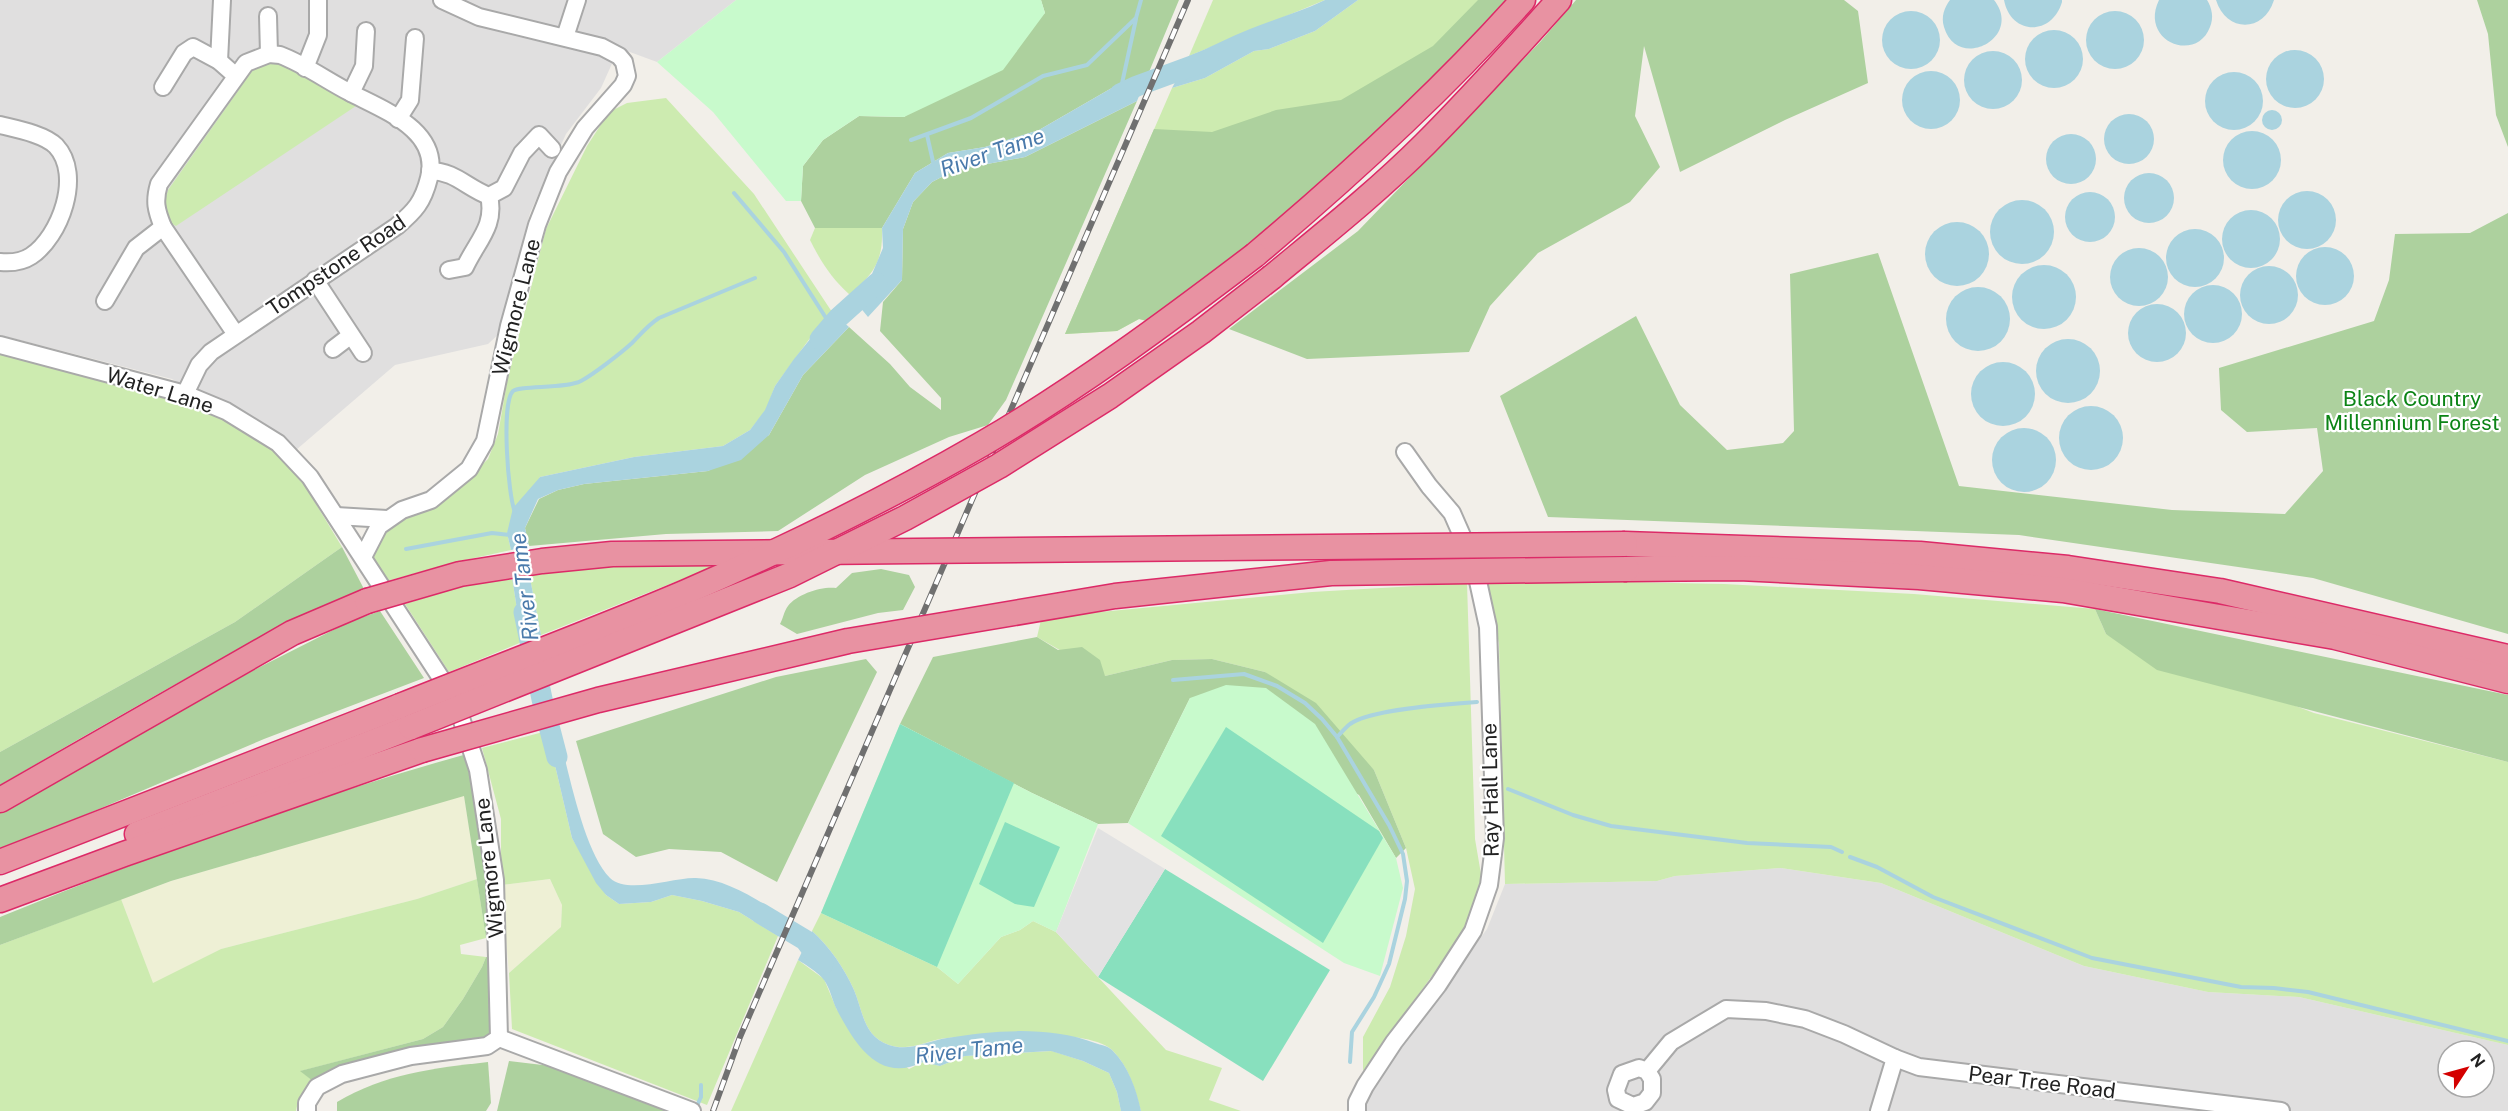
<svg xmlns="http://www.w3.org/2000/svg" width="2508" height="1111" font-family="'Public Sans',sans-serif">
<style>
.residential{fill:#e0dfdf;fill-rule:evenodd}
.farmland{fill:#eef0d5}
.grass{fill:#cdebb0}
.forest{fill:#add19e}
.park{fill:#c8facc}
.pitch{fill:#88e0be}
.parking{fill:#e2e2e2}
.water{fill:#aad3df}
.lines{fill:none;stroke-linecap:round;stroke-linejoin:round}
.stream{stroke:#aad3df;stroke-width:4}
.river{stroke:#aad3df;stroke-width:21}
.minor-casing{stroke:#a9a9a9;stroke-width:20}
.highway-casing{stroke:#dc2a67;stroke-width:27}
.minor{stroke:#fff;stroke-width:16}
.highway{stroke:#e892a2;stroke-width:24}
.rail-casing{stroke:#707070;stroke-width:6}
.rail{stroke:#fff;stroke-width:4;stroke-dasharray:11;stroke-linecap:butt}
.highway-bridge-casing{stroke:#dc2a67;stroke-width:27;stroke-linecap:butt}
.highway-bridge{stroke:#e892a2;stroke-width:24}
.labels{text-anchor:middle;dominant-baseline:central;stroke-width:4.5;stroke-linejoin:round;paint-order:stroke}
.street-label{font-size:21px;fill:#222;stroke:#fff}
.park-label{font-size:21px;fill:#0c8416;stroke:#fff}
.water-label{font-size:22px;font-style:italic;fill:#4a7aab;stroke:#fff}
</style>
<rect width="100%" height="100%" fill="#f2efe9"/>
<!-- residential -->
<g class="residential">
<polygon points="0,0 736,0 657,62 619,48 601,88 566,134 530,213 505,309 503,330 488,344 395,365 296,450 172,379 0,335"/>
<path d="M1781,868L1881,883L2084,966L2208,992L2299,997L2508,1045V1111H1365L1366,1092L1487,929L1505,884L1657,881L1675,876ZM2448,1051H2484V1087H2448Z"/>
</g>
<!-- farmland -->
<g class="farmland">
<polygon points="464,795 477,879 417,899 221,949 153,984 121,899 171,881"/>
<polygon points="550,879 562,905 561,927 509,973 501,885"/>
</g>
<!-- grass -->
<g class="grass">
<polygon points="1213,0 1325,0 1189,56"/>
<polygon points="1358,0 1514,0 1151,322 1139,319 1117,331 1065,334 1172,88 1205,78 1254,51 1269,49 1315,31"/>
<polygon points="279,61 359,104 176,226 166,221 163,207 168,190 252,71 258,66"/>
<polygon points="666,98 754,194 832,312 813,334 775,386 766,410 750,430 723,446 634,457 540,477 507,533 511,550 456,562 387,581 370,553 387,527 446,499 488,459 498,434 508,377 546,229 587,146 609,112 627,103"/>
<path d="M815,228H882C883,263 874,272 850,295C832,279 821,262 810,240Z"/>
<polygon points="0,352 51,368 92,379 151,389 200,404 270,445 304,484 342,547 235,622 0,752"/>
<polygon points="728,561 541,635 529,573 571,566"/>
<polygon points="512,577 522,642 449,672 405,604 463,586"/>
<polygon points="1624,582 1724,584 1914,594 2095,609 2106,634 2314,713 2508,762 2508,1045 2299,997 2208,992 2084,966 1881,883 1781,868 1675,876 1657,881 1505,884 1499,644 1487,583"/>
<polygon points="1467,583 1475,839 1482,880 1466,929 1363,1071 1363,1037 1390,987 1406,936 1415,889 1406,848 1374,770 1265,672 1212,659 1172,660 1105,676 1037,637 1041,620 1079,614 1312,592"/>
<polygon points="547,731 572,838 606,895 619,904 651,902 672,895 702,901 739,912 778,936 707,1105 512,1029 509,973 561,927 562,905 550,879 501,885 501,819 482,748"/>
<polygon points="477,879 486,938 460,945 461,954 486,957 482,967 463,999 443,1027 423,1039 301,1071 314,1082 302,1101 298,1101 296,1111 0,1111 0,945 121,899 153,983 221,949 417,899"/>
<path d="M821,913L937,967L958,984L1001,937L1020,930L1033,921L1056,932L1166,1050L1222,1068L1209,1100L1241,1111H1141C1135,1089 1129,1067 1112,1050C1088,1027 980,1035 947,1038C927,1040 910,1052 889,1045C863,1036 863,1011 854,990C844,968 830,947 812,931Z"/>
<polygon points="798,960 824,979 837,1010 909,1069 923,1062 940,1066 965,1056 1052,1051 1083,1061 1109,1073 1117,1092 1121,1111 731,1111"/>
</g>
<!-- forest -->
<g class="forest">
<polygon points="1041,0 1179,0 1149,72 1117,85 1039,130 985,147 948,153 915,173 882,228 815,228 801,201 803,166 823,140 859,116 904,117 1045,13"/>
<polygon points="1478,0 1514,0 1474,45 1259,243 1151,322 1139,319 1117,331 1065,334 1154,129 1212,132 1276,110 1341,100 1433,46"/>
<polygon points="1576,0 1844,0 1858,11 1868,83 1785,120 1680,172 1644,46 1635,116 1660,167 1630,202 1538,253 1490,306 1469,352 1307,359 1229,329 1358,231 1541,41"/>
<polygon points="2477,0 2508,0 2508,147 2496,115 2488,34"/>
<polygon points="1137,101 1006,400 988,425 949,437 865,475 778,531 666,534 529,546 525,528 539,499 558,490 584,484 708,471 769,435 803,375 849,327 890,364 910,387 941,410 941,398 880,331 883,302 902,280 903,229 913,202 932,182 955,170 1025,157"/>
<polygon points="2508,213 2508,634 2313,578 2019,535 1548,517 1500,396 1636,316 1680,405 1727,450 1783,443 1794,431 1790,274 1878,253 1959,486 2172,510 2285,514 2323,471 2317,428 2247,432 2221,410 2219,368 2374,321 2389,280 2395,234 2470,233"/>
<path d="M342,547L364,589C307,610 254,640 201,670C134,707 67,746 0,785V752L235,622Z"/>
<path d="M881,569L909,575L915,587L903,610L878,613L797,634L780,624C783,619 784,611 788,606C797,594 822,586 836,588L852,573Z"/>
<polygon points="2095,609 2508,695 2508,762 2157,670 2106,634"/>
<polygon points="380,611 424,678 264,739 0,851 0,813 254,670 349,622"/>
<polygon points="1037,637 1058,650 1082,647 1100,660 1105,676 1172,660 1212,659 1265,672 1316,703 1374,770 1406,848 1396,858 1359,795 1190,698 1128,823 1098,824 1032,793 900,724 933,657"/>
<polygon points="866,659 877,672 777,882 721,852 669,849 636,857 603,834 576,741 776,677"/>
<path d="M467,754C478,811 492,880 486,938L464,796L171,881L0,945V917C153,855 308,798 467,754Z"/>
<polygon points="486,957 491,958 495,1030 487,1041 314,1082 300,1071 423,1039 443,1027 463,999 482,967"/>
<polygon points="509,1061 551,1066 673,1111 497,1111"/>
<path d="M488,1062L491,1103L486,1111H337V1102C384,1074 434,1068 488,1062Z"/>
</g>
<!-- park -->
<g class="park">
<polygon points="736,0 1041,0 1045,13 1003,70 904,117 859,116 823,140 803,166 801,201 786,201 713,112 657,62"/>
<polygon points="1226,685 1266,688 1315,724 1396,858 1403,888 1380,976 1344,963 1128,823 1190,698"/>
<polygon points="900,724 1032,793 1098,824 1056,932 1033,921 1020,930 1001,937 958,984 937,967 821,913"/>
</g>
<!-- pitch -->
<g class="pitch">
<polygon points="900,724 1014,783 937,967 821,913"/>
<polygon points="1226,727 1379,831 1383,838 1323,943 1161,836"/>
<polygon points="1005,822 1060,847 1034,907 1015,904 979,884"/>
<polygon points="1165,869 1330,970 1263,1081 1098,977"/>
</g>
<!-- parking -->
<polygon class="parking" points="1098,828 1165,869 1098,977 1056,932"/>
<!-- water -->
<g class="water">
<path d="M1325,0H1358L1315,31L1269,49L1254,51L1205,78L1172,88L1189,56C1210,48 1229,37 1250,29C1275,19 1300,12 1325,0Z"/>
<path d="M1950,0H1994C2024,38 1957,72 1944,27C1941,17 1944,8 1950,0Z"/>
<path d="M2004,0H2062V2C2052,36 2011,36 2004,0Z"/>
<path d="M2159,0H2207C2212,8 2214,18 2210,27C2196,64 2139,41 2159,0Z"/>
<path d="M2216,0H2274C2264,33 2226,33 2216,0Z"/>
<circle cx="1911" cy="40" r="29"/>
<circle cx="2115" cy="40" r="29"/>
<circle cx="2054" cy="59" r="29"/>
<circle cx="2295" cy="79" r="29"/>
<circle cx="1993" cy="80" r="29"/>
<circle cx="1931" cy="100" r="29"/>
<polygon points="1149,72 1137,101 1025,157 955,170 932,182 913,202 903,229 902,280 868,317 850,295 872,274 883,248 882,228 915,173 948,153 985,147 1039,130 1117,85"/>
<circle cx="2234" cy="101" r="29"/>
<circle cx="2272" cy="120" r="10"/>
<circle cx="2129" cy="139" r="25"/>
<circle cx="2252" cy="160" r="29"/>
<circle cx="2071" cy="159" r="25"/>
<circle cx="2149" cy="198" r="25"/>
<circle cx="2307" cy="220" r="29"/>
<circle cx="2090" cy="217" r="25"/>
<circle cx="2022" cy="232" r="32"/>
<circle cx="2251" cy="239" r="29"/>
<circle cx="1957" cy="254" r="32"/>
<circle cx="2195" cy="258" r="29"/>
<circle cx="2325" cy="276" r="29"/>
<circle cx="2139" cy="277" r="29"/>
<circle cx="2044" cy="297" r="32"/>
<circle cx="2269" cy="295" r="29"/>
<circle cx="2213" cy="314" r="29"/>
<circle cx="1978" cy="319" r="32"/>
<circle cx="2157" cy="333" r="29"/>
<polygon points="832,312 849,327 803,375 769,435 741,460 708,471 584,484 558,490 538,499 525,528 529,546 511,550 507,533 513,508 540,477 634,457 723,446 750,430 765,410 775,386 794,359"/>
<circle cx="2068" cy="371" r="32"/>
<circle cx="2003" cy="394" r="32"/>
<circle cx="2091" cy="438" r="32"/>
<circle cx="2024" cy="460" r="32"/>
<polygon points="529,573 541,635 522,642 512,577"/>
<path d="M557,728C568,767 583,851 610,878C628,895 674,877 696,878C728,879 761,902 787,919L778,936L739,912L702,901L672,895L651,902L619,904L606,895L596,883L572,838L547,731Z"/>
<path d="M812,931C830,947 844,968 854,990C863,1011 863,1036 889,1045C909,1052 927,1041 947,1038C995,1030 1049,1026 1095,1043C1101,1045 1108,1046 1112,1050C1129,1067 1136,1089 1141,1111H1121L1117,1092L1109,1073L1083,1061L1051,1051L965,1056L940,1066L923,1062C879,1084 855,1044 837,1010C832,1000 830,988 824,980C818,972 806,965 798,960Z"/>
</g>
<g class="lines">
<!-- stream -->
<g class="stream">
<polyline points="1121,88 1136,19"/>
<polyline points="927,135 934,166"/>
<polyline points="911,140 971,118 1043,76 1087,65 1136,18 1141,0"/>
<polyline points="734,193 784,252 826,318"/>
<path d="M515,512C508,497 501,402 513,391C520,385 566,389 581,381C594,374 621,353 632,343C641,334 648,325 659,318L755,278"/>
<polyline points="406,549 492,533 511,535"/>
<polyline points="1173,680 1244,674 1277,686 1305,703 1322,719 1337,737"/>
<polyline points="1508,789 1573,815 1611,826 1747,843 1831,847 1842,852"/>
<polyline points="1850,857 1877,867 1933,897 2092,958 2241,987 2274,988 2308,992 2508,1041"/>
<path d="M1350,1062L1352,1032L1374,997L1389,964L1405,899L1407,881L1403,854L1389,825L1337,737C1341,733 1345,728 1350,724C1371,709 1449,704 1477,702"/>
<polyline points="695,1110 701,1097 701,1085"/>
</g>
<!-- river -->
<g class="river">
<polyline points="1120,94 1137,86 1208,60"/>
<polyline points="820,339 838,318 877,283"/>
<polyline points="524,612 542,699 557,757"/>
<polyline points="760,913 805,940 823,964"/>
</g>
<defs>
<g id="minor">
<polyline points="268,16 269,54"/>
<polyline points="565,37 577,0"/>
<polyline points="219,61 222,0"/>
<polyline points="305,68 318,35 318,0"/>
<polyline points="163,87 184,53 193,47 219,61 236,76"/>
<polyline points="351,93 364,66 366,31"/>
<polyline points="398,119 410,100 415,38"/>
<path d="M0,125C16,129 44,134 56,146C83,175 60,237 31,256C22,262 11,263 0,262"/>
<path d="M430,171C455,171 467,188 489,196L504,188L522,153L539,135L552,149"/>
<path d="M449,270L465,267C477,241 496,226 489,196"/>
<polyline points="315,280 363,353"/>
<polyline points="105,301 136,248 163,227"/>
<polyline points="0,345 185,394 226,411 278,443 310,477 452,695 462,721 478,770 495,880 499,1038 487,1046 411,1056 342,1074 317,1087 307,1103 307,1111"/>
<polyline points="333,349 350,336"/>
<path d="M185,394L199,365L211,352L397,226C415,211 423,202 429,178C441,130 383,110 349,92C326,80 304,64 280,55L269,54L246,63L159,184C154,201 156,210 163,227L235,333"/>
<polyline points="336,516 387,519"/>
<polyline points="363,557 379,526 402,510 431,500 469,469 485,441 509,326 537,225 558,172 585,128 623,85 627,76 624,62 619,56 602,47 479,17 442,0"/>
<polyline points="499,1038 692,1111"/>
<polygon points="1639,1068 1647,1071 1652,1079 1652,1093 1645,1102 1633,1106 1618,1099 1616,1090 1622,1074"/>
<polyline points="1647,1071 1671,1042 1726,1009 1766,1011 1805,1019 1844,1034 1895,1058"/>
<polyline points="1357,1111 1357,1102 1365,1086 1394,1042 1438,985 1473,931 1489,885 1495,838 1488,627 1474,563 1452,513 1429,486 1405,452"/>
<polyline points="1879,1111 1895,1058 1919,1067 2281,1111"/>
</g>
<g id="highway">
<path d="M1255,255C1350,175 1440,93 1523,0"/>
<path d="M1272,277C1324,234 1377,192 1425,144C1471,98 1515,49 1559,0"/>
<polyline points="1625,544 1920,554 2068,568 2220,591 2508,657"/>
<polyline points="1627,569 1739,568 1919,577 2063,590 2335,637 2508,681"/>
<polyline points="0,800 292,633 367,601"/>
<polyline points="137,834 411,727"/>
<polyline points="0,862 400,706"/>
<polyline points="0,900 124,854 422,750"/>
</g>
</defs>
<!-- minor casing -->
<use href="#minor" class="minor-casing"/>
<!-- highway casing -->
<use href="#highway" class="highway-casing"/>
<!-- minor -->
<use href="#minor" class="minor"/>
<!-- highway -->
<use href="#highway" class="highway"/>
<defs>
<polyline id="rail" points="713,1111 740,1037 1188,0"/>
</defs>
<!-- rail casing -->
<use href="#rail" class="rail-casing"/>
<!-- rail -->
<use href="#rail" class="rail"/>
<defs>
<g id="highway-bridge">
<polyline points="367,601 460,574 542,561 612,554 1625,544"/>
<path d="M400,706C495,668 592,632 686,592C787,548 887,499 982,444C1078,388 1167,322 1255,255"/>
<polyline points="411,727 790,575 905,518 999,466 1110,396 1201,332 1272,277"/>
<polyline points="422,750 598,700 848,641 1115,596 1331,573 1627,569"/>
</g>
</defs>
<!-- highway-bridge casing -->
<use href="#highway-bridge" class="highway-bridge-casing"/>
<!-- highway-bridge -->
<use href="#highway-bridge" class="highway-bridge"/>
</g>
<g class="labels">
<!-- street labels -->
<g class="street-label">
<text transform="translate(336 265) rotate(-34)">Tompstone Road</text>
<text transform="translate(516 307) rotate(-76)">Wigmore Lane</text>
<text transform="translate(160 390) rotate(17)">Water Lane</text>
<text transform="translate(1490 790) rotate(-91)">Ray Hall Lane</text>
<text transform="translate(489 868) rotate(-96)">Wigmore Lane</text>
<text transform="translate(2042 1082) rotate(7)">Pear Tree Road</text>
</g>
<!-- park labels -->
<g class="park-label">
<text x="2412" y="398">Black Country<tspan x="2412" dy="24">Millennium Forest</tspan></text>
</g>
<!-- water labels -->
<g class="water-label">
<text transform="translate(992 152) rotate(-19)">River Tame</text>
<text transform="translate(524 587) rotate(-97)">River Tame</text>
<text transform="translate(969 1050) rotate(-6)">River Tame</text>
</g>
</g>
<!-- north arrow -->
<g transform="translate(2466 1069) rotate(54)"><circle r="28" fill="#ffffff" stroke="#a7a7a7" stroke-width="1.5"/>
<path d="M0-4.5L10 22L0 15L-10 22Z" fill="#d40000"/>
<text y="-9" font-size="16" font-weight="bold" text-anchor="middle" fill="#222222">N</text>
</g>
</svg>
